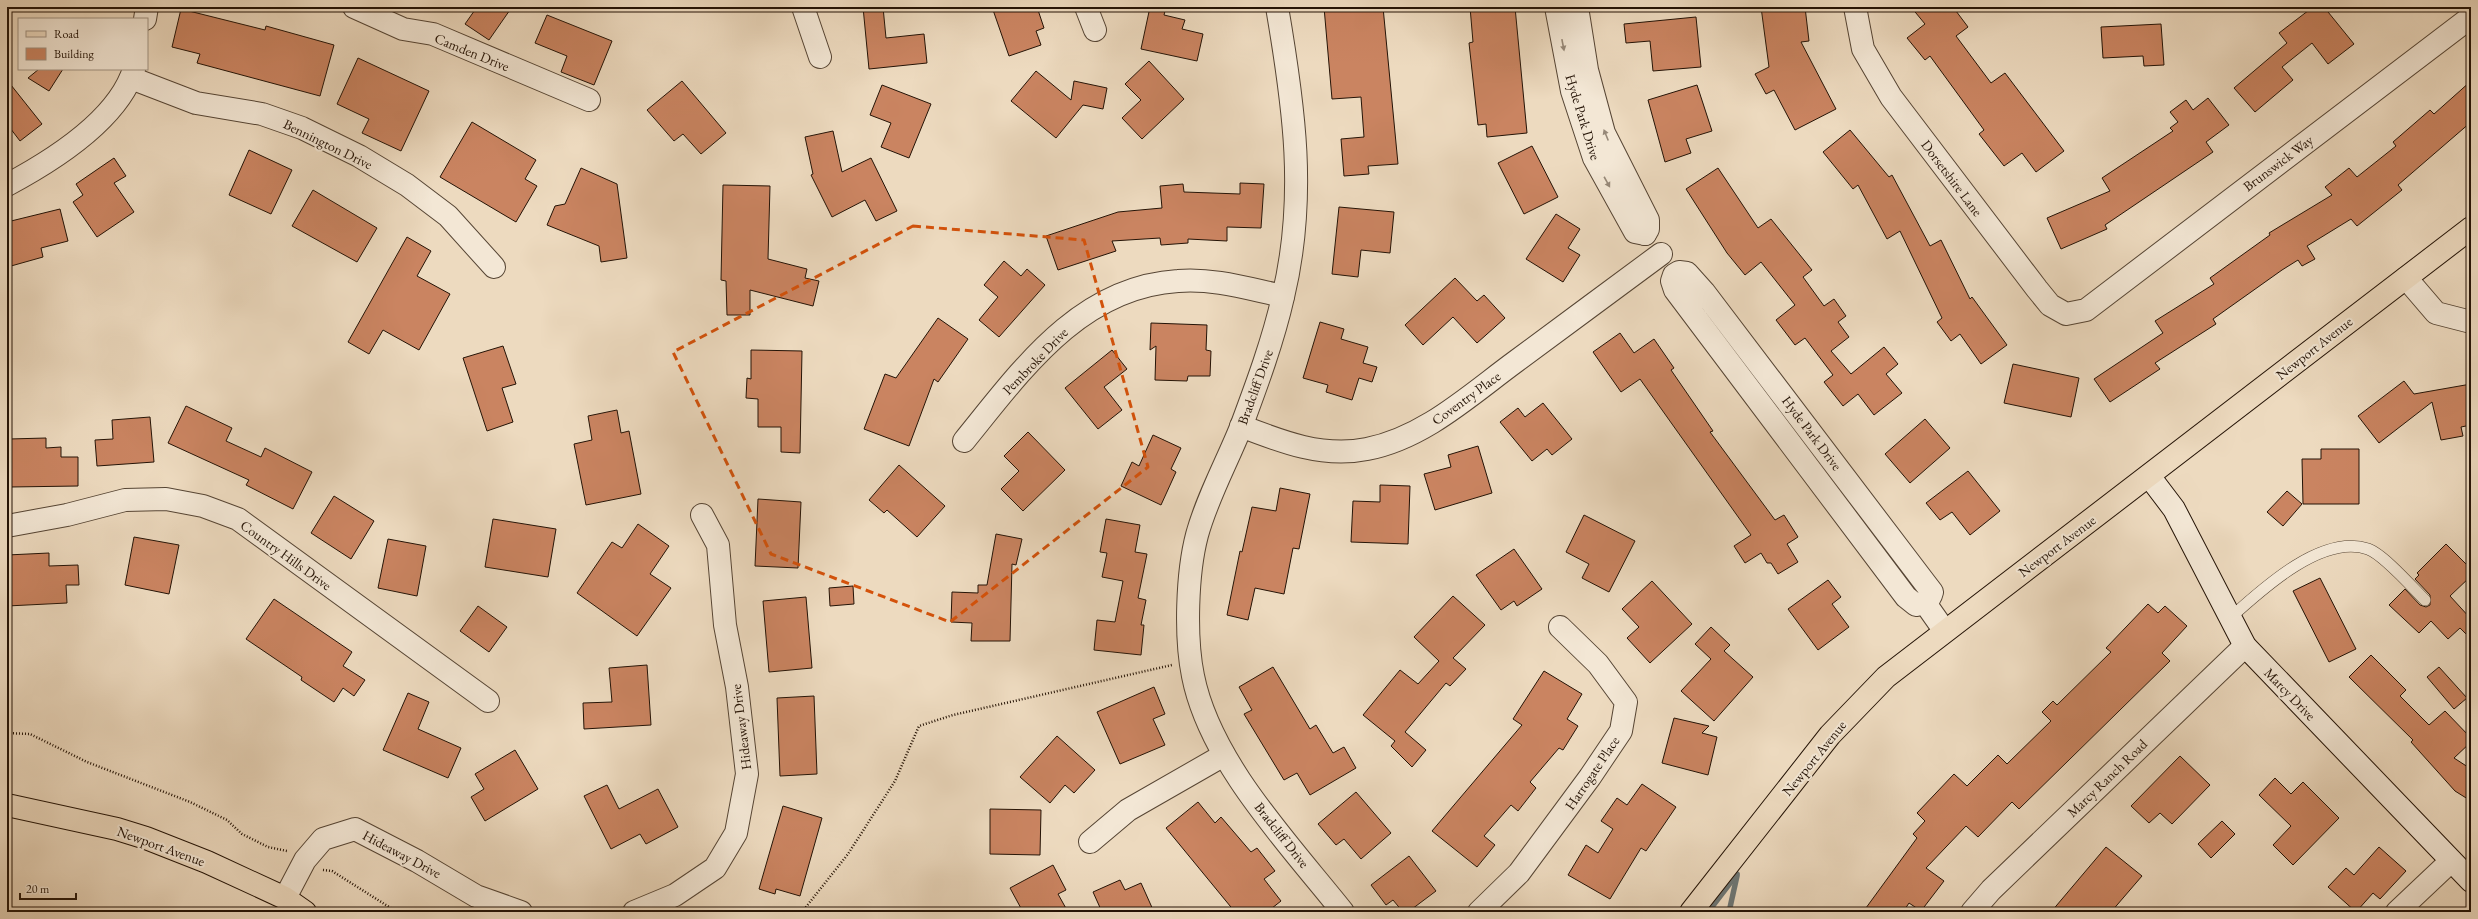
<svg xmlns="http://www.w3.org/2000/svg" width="2478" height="919" font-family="'EB Garamond',serif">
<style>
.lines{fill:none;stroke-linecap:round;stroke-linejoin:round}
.stream{stroke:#6d7674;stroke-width:5.5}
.building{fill:#ca8461;stroke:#241306}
.lane-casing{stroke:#564534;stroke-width:12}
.street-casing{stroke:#564534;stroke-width:24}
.secondary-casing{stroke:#241306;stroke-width:24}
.primary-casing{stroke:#241306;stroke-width:24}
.path{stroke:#241306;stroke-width:2.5;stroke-dasharray:1 2;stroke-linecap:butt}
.lane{stroke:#f3e7d5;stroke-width:11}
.street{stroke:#f3e7d5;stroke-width:22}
.secondary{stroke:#f3e7d5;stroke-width:22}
.primary{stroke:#eddabf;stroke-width:22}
.oneway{fill:#968878}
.marked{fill:none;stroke:#d4520b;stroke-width:3;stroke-dasharray:8 5;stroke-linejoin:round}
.labels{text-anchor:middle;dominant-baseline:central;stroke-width:4;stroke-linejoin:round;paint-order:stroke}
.street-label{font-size:14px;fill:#241306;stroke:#f3e7d5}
</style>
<rect width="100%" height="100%" fill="#eddabf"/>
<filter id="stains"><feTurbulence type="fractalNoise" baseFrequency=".005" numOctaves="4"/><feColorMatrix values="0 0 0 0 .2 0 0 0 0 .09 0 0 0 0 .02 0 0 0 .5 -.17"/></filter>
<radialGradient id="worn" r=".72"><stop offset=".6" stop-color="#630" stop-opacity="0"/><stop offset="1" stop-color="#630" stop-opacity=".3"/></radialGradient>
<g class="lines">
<!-- stream -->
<g class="stream">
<polyline points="1708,912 1737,874"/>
<polyline points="1729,912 1737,876"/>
</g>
</g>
<!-- building -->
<g class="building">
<polygon points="477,7 512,7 489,40 465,24"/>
<polygon points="863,7 883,7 886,38 924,34 927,63 869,69"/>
<polygon points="992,7 1037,7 1044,28 1036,31 1041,45 1009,56"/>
<polygon points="1150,7 1166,7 1164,15 1185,20 1182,29 1203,34 1197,61 1141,49"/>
<polygon points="1324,7 1383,7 1398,164 1368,166 1369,174 1344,176 1341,139 1364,137 1361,97 1332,99"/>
<polygon points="1470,7 1515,7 1527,133 1487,137 1486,124 1478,125 1469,43 1473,42"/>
<polygon points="1761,7 1805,7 1809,41 1801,42 1836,109 1795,130 1774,90 1766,94 1755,74 1769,67"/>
<polygon points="1911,7 1953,7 1968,27 1956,36 1991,83 2005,73 2064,151 2036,172 2022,153 2004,166 1979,134 1984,130 1930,56 1925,60 1907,38 1925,24"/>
<polygon points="2313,7 2324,7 2354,44 2328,64 2312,43 2282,67 2293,80 2255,112 2234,88 2287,43 2279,33"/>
<polygon points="181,9 265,30 266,26 334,45 320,96 197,63 200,54 172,47"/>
<polygon points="547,15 612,41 594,85 561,72 567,56 535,43"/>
<polygon points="1696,17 1701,67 1653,71 1650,41 1626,43 1624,24"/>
<polygon points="2161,24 2164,65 2144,66 2143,56 2103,58 2101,27"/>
<polygon points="358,58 429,91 401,151 362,133 369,119 337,104"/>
<polygon points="1149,61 1184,99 1142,139 1122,118 1141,100 1125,84"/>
<polygon points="39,69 63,69 49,91 28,78"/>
<polygon points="1036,71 1071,100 1074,81 1107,88 1103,109 1083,105 1056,138 1011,101"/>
<polygon points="7,80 42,124 20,141 7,124"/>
<polygon points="682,81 726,133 701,154 683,134 674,141 647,110"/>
<polygon points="2471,81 2471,122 2398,185 2402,190 2357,226 2351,219 2307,246 2315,259 2302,266 2298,260 2282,270 2213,319 2216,324 2155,363 2160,369 2110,402 2094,379 2163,333 2155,321 2214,284 2210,278 2270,235 2269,233 2332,195 2325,187 2349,168 2357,177 2396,146 2393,142 2430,110 2434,114"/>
<polygon points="882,85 931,104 909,158 881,147 891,123 870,115"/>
<polygon points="1697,85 1712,131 1686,139 1691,153 1665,162 1648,100"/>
<polygon points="2208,98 2229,125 2206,142 2213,152 2105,225 2107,229 2061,249 2047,218 2110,191 2102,178 2173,131 2170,128 2178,122 2170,112 2186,100 2193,110"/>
<polygon points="472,122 536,160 525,179 537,186 516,222 440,177"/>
<polygon points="1850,130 1889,177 1892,175 1930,246 1941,240 1970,299 1972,297 2007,345 1981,364 1960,334 1951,341 1937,322 1942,318 1900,231 1887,239 1858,185 1853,189 1823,152"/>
<polygon points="833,131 842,172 871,158 897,211 876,221 865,200 832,217 811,175 813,174 805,137"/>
<polygon points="1532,146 1558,197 1524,214 1498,163"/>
<polygon points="249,150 292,170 271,214 229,195"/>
<polygon points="114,158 126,176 114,183 134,212 97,237 73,202 83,195 76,184"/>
<polygon points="581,168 617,184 627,258 601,262 599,246 547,225 555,206 565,204"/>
<polygon points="1718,168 1758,228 1771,219 1812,270 1803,277 1824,306 1834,299 1846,316 1838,322 1849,337 1831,351 1851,374 1884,347 1898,364 1886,374 1902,393 1874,415 1858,394 1843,406 1824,382 1833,375 1805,338 1795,345 1776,320 1795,305 1761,262 1745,275 1727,253 1686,189"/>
<polygon points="1240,183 1264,184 1261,228 1227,227 1227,241 1188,239 1188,243 1161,245 1160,238 1112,241 1116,251 1058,270 1046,236 1118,212 1162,208 1160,186 1183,184 1184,192 1240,194"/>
<polygon points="723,185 770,186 768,259 807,269 805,278 819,281 813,306 750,290 750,315 727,315 726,281 721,280"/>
<polygon points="313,190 377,228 357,262 292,226"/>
<polygon points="1339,207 1394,212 1390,253 1361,250 1358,277 1332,274"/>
<polygon points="60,209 68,241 41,248 43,257 11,266 7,251 7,222"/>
<polygon points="1556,214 1580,229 1568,248 1580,255 1563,282 1526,259"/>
<polygon points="407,237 431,251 417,276 450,294 419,350 383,330 369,354 348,342"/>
<polygon points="1004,261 1021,276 1027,269 1045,285 999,337 979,320 998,297 984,285"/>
<polygon points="1455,278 1477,301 1484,295 1505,318 1477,343 1453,317 1423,345 1405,325"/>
<polygon points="938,318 968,339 938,382 934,379 909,446 864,429 885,374 896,378"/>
<polygon points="1320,322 1344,329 1341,339 1368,347 1363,363 1377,367 1372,382 1359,378 1352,400 1326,392 1328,385 1303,378"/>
<polygon points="1151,323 1207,325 1206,350 1211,351 1210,376 1188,376 1187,381 1155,380 1156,346 1150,350"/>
<polygon points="1620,333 1634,353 1654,339 1674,368 1671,370 1713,431 1710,432 1775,520 1784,515 1798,537 1787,544 1798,562 1778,574 1771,563 1767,563 1761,553 1745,563 1734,546 1751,535 1640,379 1621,392 1593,352"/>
<polygon points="503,346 516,384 502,388 513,422 487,431 463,358"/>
<polygon points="751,350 802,351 800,453 781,452 781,427 758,427 758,399 746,398 747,378 751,379"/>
<polygon points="1112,350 1127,369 1104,387 1122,410 1098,429 1065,388"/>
<polygon points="2013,364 2079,378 2071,417 2004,403"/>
<polygon points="2404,381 2414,394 2471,384 2471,425 2461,427 2463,436 2441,440 2432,402 2379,443 2358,416"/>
<polygon points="1543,403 1572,439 1552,455 1547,449 1532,461 1500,422 1518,408 1525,417"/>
<polygon points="186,406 232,428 226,441 261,457 265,448 312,472 293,509 246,485 249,480 168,443"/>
<polygon points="617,410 621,433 629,431 641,494 586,505 574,444 592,440 588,416"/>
<polygon points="150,417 154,462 97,466 95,440 113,439 112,420"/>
<polygon points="1925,419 1950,448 1910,483 1885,454"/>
<polygon points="1028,432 1065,470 1023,511 1001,489 1019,471 1004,456"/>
<polygon points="1153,435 1181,448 1171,469 1176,472 1161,505 1121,486 1132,462 1139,466"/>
<polygon points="46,438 46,448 61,447 61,457 78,457 78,486 10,487 9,439"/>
<polygon points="1478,446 1492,493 1435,510 1424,474 1451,467 1448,455"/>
<polygon points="2321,449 2359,449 2359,504 2303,504 2302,459 2321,459"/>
<polygon points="899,465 945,506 917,537 887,510 884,513 869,500"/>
<polygon points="1968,471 2000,511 1970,535 1952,512 1940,520 1926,503"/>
<polygon points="1380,485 1410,486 1408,544 1351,542 1353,501 1380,502"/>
<polygon points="1280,488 1310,494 1299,549 1293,548 1284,594 1255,588 1248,620 1227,615 1240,551 1242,552 1252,507 1276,511"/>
<polygon points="2287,491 2302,504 2283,526 2267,512"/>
<polygon points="334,496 374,521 351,559 311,533"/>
<polygon points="758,499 801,502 798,568 755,566"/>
<polygon points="1584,515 1635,541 1609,592 1582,578 1589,564 1566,552"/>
<polygon points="493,519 556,529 548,577 485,567"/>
<polygon points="1106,519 1140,525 1135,552 1147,554 1138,598 1146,600 1141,625 1144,625 1141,655 1094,650 1097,620 1115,622 1123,581 1102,577 1107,553 1100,552"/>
<polygon points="638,524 669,546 650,574 671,588 637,636 577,593 612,542 622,548"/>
<polygon points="996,534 1022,539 1016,565 1012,564 1010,641 971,641 972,623 951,622 952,592 978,593 978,585 987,585"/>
<polygon points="134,537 179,545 169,594 125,585"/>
<polygon points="388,539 426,546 417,596 378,588"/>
<polygon points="2446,544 2471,569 2471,576 2450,596 2471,619 2471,639 2460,628 2448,639 2431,621 2419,633 2389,605 2405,589 2420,605 2426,607 2430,605 2430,595 2415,579 2419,575 2417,573"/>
<polygon points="1514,549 1542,589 1517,606 1514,601 1501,610 1476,575"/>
<polygon points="49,553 49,566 78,565 79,585 66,585 67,603 7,606 7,555"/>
<polygon points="2320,578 2356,649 2329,662 2293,591"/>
<polygon points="1828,580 1841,597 1832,604 1849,627 1818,650 1788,609"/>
<polygon points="1652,581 1692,624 1650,663 1627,638 1639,627 1622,609"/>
<polygon points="853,586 854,604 830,606 829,588"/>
<polygon points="1453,596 1485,625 1453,658 1466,669 1450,686 1446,683 1405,732 1426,750 1412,767 1391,746 1395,741 1363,715 1400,670 1418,684 1439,661 1414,637"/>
<polygon points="806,597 812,668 769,672 763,601"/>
<polygon points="274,599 352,652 343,666 365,680 354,696 343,688 334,702 301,680 302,677 246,639"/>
<polygon points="2148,604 2158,613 2165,606 2187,626 2162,653 2170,661 2019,809 2012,802 1978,837 1966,826 1926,868 1944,881 1921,911 1909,903 1903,912 1863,912 1917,838 1913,834 1925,821 1917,813 1954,774 1967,786 1998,755 2007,764 2051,721 2042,712 2053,701 2057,705 2111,652 2106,648"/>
<polygon points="478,606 507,627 489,652 460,631"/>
<polygon points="1711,627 1730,645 1724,651 1753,677 1714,721 1681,691 1711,659 1695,644"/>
<polygon points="2371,655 2406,690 2400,696 2429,725 2445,711 2471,738 2471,742 2454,758 2471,769 2471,801 2455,791 2411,742 2413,740 2349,677"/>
<polygon points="647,665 651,725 584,729 583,703 612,702 609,668"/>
<polygon points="1273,667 1310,729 1316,725 1333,753 1344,747 1356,768 1310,795 1297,773 1284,780 1244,714 1252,710 1239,687"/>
<polygon points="2439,667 2467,698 2454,709 2427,677"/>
<polygon points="1544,671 1582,694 1567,719 1578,726 1563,750 1559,748 1530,782 1536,788 1518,811 1511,805 1484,836 1495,845 1477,867 1432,831 1522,725 1513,719"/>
<polygon points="1154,687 1165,714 1153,719 1165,745 1120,764 1097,712"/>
<polygon points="408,693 429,702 418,729 461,748 448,778 383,750"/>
<polygon points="814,696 817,774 780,776 777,698"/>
<polygon points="1674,718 1709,726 1702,733 1717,737 1708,775 1662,763"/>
<polygon points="1057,736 1095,770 1074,793 1065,785 1050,803 1020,777"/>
<polygon points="515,750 538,789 485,821 471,797 484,789 475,774"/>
<polygon points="2180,756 2210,785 2172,824 2160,813 2149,823 2131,806"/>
<polygon points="2275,778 2291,794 2303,782 2339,818 2293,865 2273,845 2291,826 2259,795"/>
<polygon points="1642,784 1676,807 1646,851 1641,848 1610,899 1568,875 1586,845 1598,853 1613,829 1601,821 1617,798 1627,805"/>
<polygon points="607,785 619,809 658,789 678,827 646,844 640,834 611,849 584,796"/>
<polygon points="1356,792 1391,833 1361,859 1344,839 1336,845 1318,824"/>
<polygon points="1198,802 1215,823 1221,817 1251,852 1257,848 1275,871 1264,879 1281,901 1267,912 1235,912 1166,828"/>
<polygon points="783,806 822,818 800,896 776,889 775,894 759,889"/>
<polygon points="990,809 1041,810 1040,855 990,854"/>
<polygon points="2222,821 2235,834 2211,858 2198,844"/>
<polygon points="2106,847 2142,876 2111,912 2051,912"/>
<polygon points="2379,847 2406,871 2380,899 2373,893 2356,912 2328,887 2346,868 2354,875"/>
<polygon points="1409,856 1436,891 1408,912 1403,912 1393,900 1386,905 1371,885"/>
<polygon points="1053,865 1066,890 1058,894 1068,912 1023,912 1010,888"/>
<polygon points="1120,880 1125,890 1141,883 1154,912 1102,912 1093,892"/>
</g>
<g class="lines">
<defs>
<path id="lane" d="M2229,619C2261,590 2322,533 2368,549C2383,554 2413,588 2425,600"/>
<g id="street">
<polyline points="354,7 403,29 433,34 589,100"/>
<polyline points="803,7 820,57"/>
<polyline points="1086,7 1095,30"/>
<path d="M1277,7C1294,106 1307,197 1283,297C1273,341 1257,384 1241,427C1227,462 1207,498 1197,535C1187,573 1185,637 1193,676C1210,762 1289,844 1343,912"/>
<polyline points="1556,7 1572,91 1594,158 1635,232 1645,234"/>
<polyline points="1577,7 1587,70 1604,133 1648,220 1648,229 1645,234"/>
<polyline points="1855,7 1863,49 1891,97 2037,289 2050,305 2066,314 2086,310 2471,17"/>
<polyline points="145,19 147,7"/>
<polyline points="131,78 196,103 262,114 302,128 359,156 407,185 448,216 494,267"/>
<path d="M7,185C52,161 118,120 134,69"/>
<path d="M1679,272L1687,273L1704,292L1925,583L1932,592C1930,601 1924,603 1916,605L1906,597L1675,290L1672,281L1674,275Z"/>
<polyline points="2406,278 2436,313 2471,322"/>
<path d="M1241,426C1282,442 1323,458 1367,449C1424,438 1470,395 1515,362C1564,326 1612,290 1661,254"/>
<path d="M964,441C1021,371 1079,287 1178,281C1214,278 1249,289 1283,296"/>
<polyline points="7,526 67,515 125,500 166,499 203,506 238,519 488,701"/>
<polyline points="1925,603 1944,630"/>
<polyline points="1090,842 1128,810 1224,755"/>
<polyline points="285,898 305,860 323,839 355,829 417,861 476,896 521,912"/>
<polyline points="634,912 675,895 715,868 736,833 747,774 737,687 725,625 718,545 702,515"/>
<polyline points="1479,912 1519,873 1590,777 1621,731 1626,702 1598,664 1560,627"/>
<polyline points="1972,912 1991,890 2245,646"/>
<polyline points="2397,912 2451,861"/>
</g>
<polyline id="secondary" points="2149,476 2174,509 2245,646 2471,881"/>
<g id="primary">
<polyline points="7,805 117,829 146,838 207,862 285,898 305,912"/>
<polyline points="1691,912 1830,735 1886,677 2471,228"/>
</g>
</defs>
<!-- lane casing -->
<use href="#lane" class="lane-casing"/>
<!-- street casing -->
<use href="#street" class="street-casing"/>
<!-- secondary casing -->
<use href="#secondary" class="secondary-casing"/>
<!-- primary casing -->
<use href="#primary" class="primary-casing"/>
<!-- path -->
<g class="path">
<polyline points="7,733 30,734 87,762 190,802 227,820 242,834 268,847 287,851"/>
<polyline points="323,870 332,871 397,912"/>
<polyline points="802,912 848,854 895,781 919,726 953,715 1172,665"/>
</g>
<!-- lane -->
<use href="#lane" class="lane"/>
<!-- street -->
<use href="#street" class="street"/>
<!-- secondary -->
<use href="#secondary" class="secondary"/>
<!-- primary -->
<use href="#primary" class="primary"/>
</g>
<!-- one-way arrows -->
<defs><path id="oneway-solid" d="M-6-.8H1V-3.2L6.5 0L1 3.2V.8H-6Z"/></defs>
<g class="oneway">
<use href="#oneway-solid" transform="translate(1563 45) rotate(79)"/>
<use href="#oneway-solid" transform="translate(1606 135) rotate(-112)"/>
<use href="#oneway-solid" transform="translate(1607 182) rotate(61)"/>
</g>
<!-- marked area -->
<path class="marked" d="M913,226L1084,240L1148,467L950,622L771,554L673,352Z"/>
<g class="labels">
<!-- street labels -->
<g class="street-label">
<text transform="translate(472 52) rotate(22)">Camden Drive</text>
<text transform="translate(1583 117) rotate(73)">Hyde Park Drive</text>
<text transform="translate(328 144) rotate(26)">Bennington Drive</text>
<text transform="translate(2278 163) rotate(-37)">Brunswick Way</text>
<text transform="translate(1952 178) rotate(53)">Dorsetshire Lane</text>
<text transform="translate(2314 348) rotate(-38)">Newport Avenue</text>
<text transform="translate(1035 361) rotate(-46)">Pembroke Drive</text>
<text transform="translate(1255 387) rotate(-70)">Bradcliff Drive</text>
<text transform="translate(1466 398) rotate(-36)">Coventry Place</text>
<text transform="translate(1812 433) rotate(53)">Hyde Park Drive</text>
<text transform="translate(2057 546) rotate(-37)">Newport Avenue</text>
<text transform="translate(286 555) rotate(36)">Country Hills Drive</text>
<text transform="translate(2290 694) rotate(46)">Marcy Drive</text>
<text transform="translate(741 727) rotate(-97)">Hideaway Drive</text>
<text transform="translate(1814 758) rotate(-51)">Newport Avenue</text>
<text transform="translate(1592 773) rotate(-56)">Harrogate Place</text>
<text transform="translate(2107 778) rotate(-44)">Marcy Ranch Road</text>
<text transform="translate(1282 835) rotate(52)">Bradcliff Drive</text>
<text transform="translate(161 846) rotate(20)">Newport Avenue</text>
<text transform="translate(402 854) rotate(28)">Hideaway Drive</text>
</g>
</g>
<!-- margin -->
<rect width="2478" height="919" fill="none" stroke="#eddabf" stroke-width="24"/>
<rect x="8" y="8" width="2462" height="903" fill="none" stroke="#241306" stroke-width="2"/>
<rect x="12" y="12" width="2454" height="895" fill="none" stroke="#241306"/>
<!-- legend -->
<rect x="18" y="18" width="130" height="52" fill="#f3e7d5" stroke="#a09282"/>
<rect x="26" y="31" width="20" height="6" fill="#eddabf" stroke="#a09282"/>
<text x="54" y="38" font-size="12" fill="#241306">Road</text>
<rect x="26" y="48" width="20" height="12" fill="#ca8461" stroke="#a09282"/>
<text x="54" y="58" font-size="12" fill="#241306">Building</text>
<!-- scale -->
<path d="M20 893v6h56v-6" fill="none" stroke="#241306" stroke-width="2"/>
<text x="26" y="893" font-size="12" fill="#241306" stroke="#f3e7d5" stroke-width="3" paint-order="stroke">20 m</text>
<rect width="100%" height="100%" filter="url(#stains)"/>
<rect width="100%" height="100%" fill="url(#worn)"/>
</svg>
